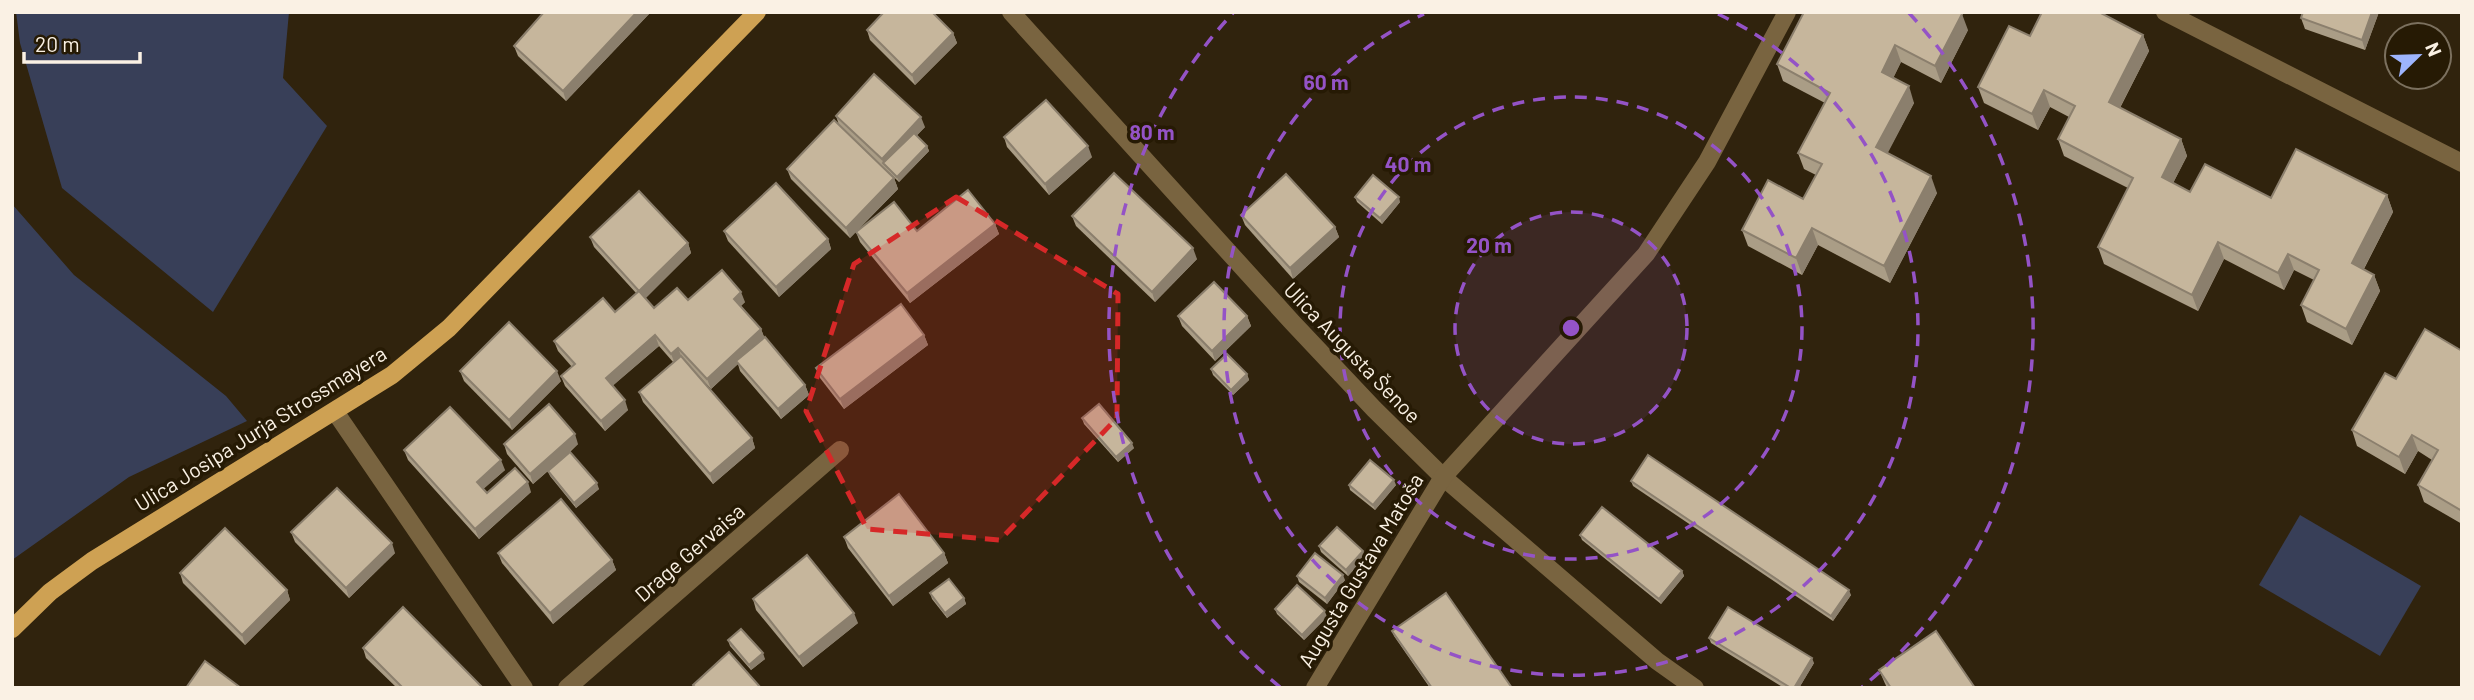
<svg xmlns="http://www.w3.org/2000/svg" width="2474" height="700" font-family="Barlow,sans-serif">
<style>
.green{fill:#383f58}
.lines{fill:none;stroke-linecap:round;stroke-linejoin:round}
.street{stroke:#796440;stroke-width:18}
.primary{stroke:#cea153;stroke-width:18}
.wall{fill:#aa9d86}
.shaded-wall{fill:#8b7f6d}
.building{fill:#c6b69c;stroke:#8b7f6d;stroke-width:2}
.marked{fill:#d62828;fill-opacity:0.2;stroke:#d62828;stroke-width:5;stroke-dasharray:14 9;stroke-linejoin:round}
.ring{fill:none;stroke:#9453c6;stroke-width:3.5;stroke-dasharray:12 9}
.labels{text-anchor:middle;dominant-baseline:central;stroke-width:7;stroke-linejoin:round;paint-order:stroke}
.street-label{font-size:21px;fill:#faf1e4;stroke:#261a04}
.centre{fill:#9453c6;stroke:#261a04;stroke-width:3.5}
.ring-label{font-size:21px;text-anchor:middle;font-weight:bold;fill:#9453c6;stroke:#261a04;stroke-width:7;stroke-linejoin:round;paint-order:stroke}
</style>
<rect width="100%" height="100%" fill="#30230d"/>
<!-- green -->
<g class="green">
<polygon points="16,12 289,12 283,78 327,126 213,312 62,188 20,43"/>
<polygon points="12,204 74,275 226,396 247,421 129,477 12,560"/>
<polygon points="2300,515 2421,586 2380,656 2259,585"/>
</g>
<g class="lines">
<!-- street -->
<g class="street">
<polyline points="1011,12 1292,322 1374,409 1443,477 1657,661 1695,688"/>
<polyline points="2165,12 2462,163"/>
<polyline points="336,413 524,688"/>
<polyline points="567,688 840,450"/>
<polyline points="1315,688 1443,477 1646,254 1707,162 1787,12"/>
</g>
<!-- primary -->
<polyline class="primary" points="12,629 50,592 92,561 392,375 449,328 757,12"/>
</g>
<!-- wall -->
<g class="wall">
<polygon points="544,12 649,12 649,14 566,101 518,56 514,46"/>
<polygon points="2379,12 2365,50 2305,29 2301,18"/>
<polygon points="867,30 953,33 957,43 915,85 870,40"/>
<polygon points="1968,30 1941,83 1901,62 1893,78 1914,103 1887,153 1937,193 1890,283 1818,245 1802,275 1748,246 1742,230 1803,199 1816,175 1804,169 1798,153 1825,103 1783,81 1777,64"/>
<polygon points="2143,35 2149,51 2120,108 2181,139 2187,156 2173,183 2190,192 2271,198 2387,195 2393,212 2364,269 2374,275 2380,291 2352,345 2307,322 2301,305 2314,280 2294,270 2284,290 2224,259 2198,311 2104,264 2098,247 2128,188 2064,156 2058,139 2069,117 2050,107 2038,130 1984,103 1978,87 2030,36"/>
<polygon points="836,116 925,127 916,136 927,146 929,151 899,182 860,145 894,178 898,189 850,238 791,179 787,169 839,125"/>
<polygon points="1004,137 1092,157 1049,195 1007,147"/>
<polygon points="1355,197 1400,202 1382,224 1357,202"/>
<polygon points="1241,215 1335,227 1339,237 1293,279 1245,225"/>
<polygon points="1072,216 1197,259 1155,302 1076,226"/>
<polygon points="995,224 999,234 910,303 860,242 856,232 917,231"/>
<polygon points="724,231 828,239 831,249 779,297 728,241"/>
<polygon points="590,237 688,243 691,253 645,298 654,308 688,300 745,302 741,306 761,329 764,337 805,385 809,395 781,419 740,371 738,364 711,389 682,358 752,438 755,448 713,484 643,402 639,392 673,362 659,346 612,386 628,410 605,431 565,386 561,376 572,367 558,351 554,341 615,312 636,293 594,247"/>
<polygon points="1178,316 1247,316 1251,326 1215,361 1182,326"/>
<polygon points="924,335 928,345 844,409 820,378 816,368"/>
<polygon points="2462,351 2462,524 2424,502 2418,485 2432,460 2418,451 2405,474 2357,446 2352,430 2396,379"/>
<polygon points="1211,369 1247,374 1249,380 1233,395 1213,375"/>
<polygon points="460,371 561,381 512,430 464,381"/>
<polygon points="1082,418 1134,448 1118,462 1084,424"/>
<polygon points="504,444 578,444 570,452 599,489 576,508 550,476 548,471 533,484 507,454"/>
<polygon points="404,450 505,470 483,489 487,493 531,492 479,539 408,460"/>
<polygon points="1631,481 1851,595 1833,621 1633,486"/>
<polygon points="1349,485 1396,485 1375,510 1350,490"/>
<polygon points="291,532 395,553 349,598 295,542"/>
<polygon points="1580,535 1682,571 1684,576 1661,604 1582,540"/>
<polygon points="844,537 944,553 948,563 893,606 848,548"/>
<polygon points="1319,546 1363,551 1365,557 1348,576 1321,552"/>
<polygon points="498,553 612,560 616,570 553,624 502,563"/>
<polygon points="180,573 287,590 290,600 245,645 183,583"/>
<polygon points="1297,576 1345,580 1327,604 1299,582"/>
<polygon points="930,593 964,598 966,604 947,618 932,599"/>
<polygon points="753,599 858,623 803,667 756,610"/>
<polygon points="1275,609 1327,617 1304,640 1277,614"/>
<polygon points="1392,631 1512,688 1430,688 1394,636"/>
<polygon points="1709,638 1814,663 1799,688 1784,688 1711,643"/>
<polygon points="728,640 765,659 751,670 730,646"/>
<polygon points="363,648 483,688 397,688 366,658"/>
<polygon points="1879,670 1975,688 1887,688"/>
</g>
<!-- shaded-wall -->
<g class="shaded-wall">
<polygon points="637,12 649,12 649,14 566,101 563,91"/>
<polygon points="2372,12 2379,12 2365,50 2362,40"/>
<polygon points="1962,14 1968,30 1941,83 1935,66"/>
<polygon points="953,33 957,43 915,85 912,75"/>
<polygon points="2143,35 2149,51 2114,119 2109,102"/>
<polygon points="1895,45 1901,62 1888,89 1882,72"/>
<polygon points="1909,86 1914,103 1882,164 1876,147"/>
<polygon points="2044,90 2050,107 2038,130 2032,114"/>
<polygon points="921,117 925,127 887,167 883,163 882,159"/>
<polygon points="2181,139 2187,156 2168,193 2162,177"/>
<polygon points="927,146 929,151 899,182 897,177"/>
<polygon points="1088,146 1092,157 1049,195 1045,184"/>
<polygon points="1931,176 1937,193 1890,283 1884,266"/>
<polygon points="894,178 898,189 850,238 846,228"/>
<polygon points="2387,195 2393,212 2358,280 2352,263"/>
<polygon points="1399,197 1400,202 1382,224 1380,218"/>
<polygon points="995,224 999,234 910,303 907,293"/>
<polygon points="1335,227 1339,237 1293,279 1290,268"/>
<polygon points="1812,228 1818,245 1802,275 1796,258"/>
<polygon points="828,239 831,249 779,297 776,287"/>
<polygon points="2218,242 2224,259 2198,311 2192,295"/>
<polygon points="688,243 691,253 643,301 639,291"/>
<polygon points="1193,248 1197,259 1155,302 1152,292"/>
<polygon points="2288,254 2294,270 2284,290 2278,273"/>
<polygon points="2374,275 2380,291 2352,345 2346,329"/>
<polygon points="741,292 745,302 737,309 734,299"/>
<polygon points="1247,316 1251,326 1215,361 1212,351"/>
<polygon points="761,329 765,339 736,361 738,364 711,389 707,379"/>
<polygon points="655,335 659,346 609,389 606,378"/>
<polygon points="924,335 928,345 844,409 840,399"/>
<polygon points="678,348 682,358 675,364 671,354"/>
<polygon points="557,371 561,381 512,430 509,420"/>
<polygon points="1247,374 1249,380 1233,395 1231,390"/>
<polygon points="805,385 809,395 781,419 778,409"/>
<polygon points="625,400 628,410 605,431 601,421"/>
<polygon points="575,434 578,444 533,484 530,474"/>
<polygon points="2412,435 2418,451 2405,474 2399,457"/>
<polygon points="752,438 755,448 713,484 710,474"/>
<polygon points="1132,443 1134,448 1118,462 1116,457"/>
<polygon points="501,460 505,470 480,492 477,482"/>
<polygon points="1394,480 1396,485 1375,510 1373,505"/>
<polygon points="528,482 531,492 479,539 475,529"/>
<polygon points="597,483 599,489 576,508 574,503"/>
<polygon points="392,543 395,553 349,598 346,588"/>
<polygon points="1363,551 1365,557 1348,576 1346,570"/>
<polygon points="944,553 948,563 893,606 889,596"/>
<polygon points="612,560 616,570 553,624 550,613"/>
<polygon points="1682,571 1684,576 1661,604 1659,599"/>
<polygon points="1343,575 1345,580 1327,604 1325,598"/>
<polygon points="287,590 290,600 245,645 242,635"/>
<polygon points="1849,590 1851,595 1833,621 1831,616"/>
<polygon points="964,598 966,604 947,618 945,613"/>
<polygon points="1325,611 1327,617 1304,640 1302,635"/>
<polygon points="854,613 858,623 803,667 799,657"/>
<polygon points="763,653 765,659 751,670 749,665"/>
<polygon points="1812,658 1814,663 1799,688 1794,688"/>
</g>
<!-- building -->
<g class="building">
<polygon points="544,12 637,12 563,91 514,46"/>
<polygon points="884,12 932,12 953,33 912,75 867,30"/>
<polygon points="1804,12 1959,12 1962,14 1935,66 1895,45 1882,72 1909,86 1876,147 1931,176 1884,266 1812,228 1796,258 1742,230 1768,180 1803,199 1822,164 1798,153 1830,93 1777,64"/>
<polygon points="2042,12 2099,12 2143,35 2109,102 2181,139 2162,177 2190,192 2205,164 2271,198 2296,149 2387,195 2352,263 2374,275 2346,329 2301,305 2319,270 2288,254 2278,273 2218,242 2192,295 2098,247 2133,178 2058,139 2075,106 2044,90 2032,114 1978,87 2009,26 2030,36"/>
<polygon points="2303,12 2372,12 2362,40 2301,18"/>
<polygon points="874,74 921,117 882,159 836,116"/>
<polygon points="1046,100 1088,146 1045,184 1004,137"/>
<polygon points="834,120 894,178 846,228 787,169"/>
<polygon points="914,133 927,146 897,177 883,163"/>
<polygon points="1114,173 1193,248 1152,292 1072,216"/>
<polygon points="1286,174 1335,227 1290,268 1241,215"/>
<polygon points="1373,175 1399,197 1380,218 1355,197"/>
<polygon points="776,183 828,239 776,287 724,231"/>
<polygon points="968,190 995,224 907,293 856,232 894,202 917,231"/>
<polygon points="639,191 688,243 639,291 590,237"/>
<polygon points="722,270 741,292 734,299 761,329 707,379 678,348 671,354 655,335 606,378 625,400 601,421 561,376 575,364 554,341 603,298 615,312 639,291 654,308 677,288 688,300"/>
<polygon points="1214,282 1247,316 1212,351 1178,316"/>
<polygon points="901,304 924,335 840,399 816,368"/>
<polygon points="509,322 557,371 509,420 460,371"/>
<polygon points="2425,329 2462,351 2462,511 2418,485 2438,450 2412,435 2399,457 2352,430 2385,373 2396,379"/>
<polygon points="765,337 805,385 778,409 736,361"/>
<polygon points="1227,354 1247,374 1231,390 1211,369"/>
<polygon points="681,356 752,438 710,474 639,392"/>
<polygon points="549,404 575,434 530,474 504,444"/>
<polygon points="1099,404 1132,443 1116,457 1082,418"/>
<polygon points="450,407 501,460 477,482 487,493 515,468 528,482 475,529 404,450"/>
<polygon points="570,452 597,483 574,503 548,471"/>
<polygon points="1648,455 1849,590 1831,616 1631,481"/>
<polygon points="1370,460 1394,480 1373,505 1349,485"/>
<polygon points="337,488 392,543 346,588 291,532"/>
<polygon points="899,494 944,553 889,596 844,537"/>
<polygon points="561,499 612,560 550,613 498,553"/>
<polygon points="1602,507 1682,571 1659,599 1580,535"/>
<polygon points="1337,527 1363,551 1346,570 1319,546"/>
<polygon points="225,528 287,590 242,635 180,573"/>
<polygon points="1315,553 1343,575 1325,598 1297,576"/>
<polygon points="807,555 854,613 799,657 753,599"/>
<polygon points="949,579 964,598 945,613 930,593"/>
<polygon points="1297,585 1325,611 1302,635 1275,609"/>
<polygon points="1446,593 1512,688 1432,688 1392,631"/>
<polygon points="403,607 483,688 403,688 363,648"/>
<polygon points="1728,607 1812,658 1794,688 1791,688 1709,638"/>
<polygon points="741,629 763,653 749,665 728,640"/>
<polygon points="1936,631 1975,688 1891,688 1879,670"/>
<polygon points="729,652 761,688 696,688 693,685"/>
<polygon points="205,661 241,688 186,688"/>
</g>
<!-- marked area -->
<path class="marked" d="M956,197L1118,294L1117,418L1000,540L867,529L806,411L854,264Z"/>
<!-- distance rings -->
<circle cx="1571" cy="328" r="116" fill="#9453c6" fill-opacity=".12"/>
<g class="ring">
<circle cx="1571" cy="328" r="116"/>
<circle cx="1571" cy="328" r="231"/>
<path d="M1718 14A347 347 0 1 1 1424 14"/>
<path d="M1280 687A462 462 0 0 1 1233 13M1909 13A462 462 0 0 1 1862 687"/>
</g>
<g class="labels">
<!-- street labels -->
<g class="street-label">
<text transform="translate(1353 352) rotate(46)">Ulica Augusta Šenoe</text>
<text transform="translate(260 428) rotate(-32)">Ulica Josipa Jurja Strossmayera</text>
<text transform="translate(689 552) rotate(-41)">Drage Gervaisa</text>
<text transform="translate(1360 570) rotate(-59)">Augusta Gustava Matoša</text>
</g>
</g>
<circle cx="1571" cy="328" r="10" class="centre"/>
<g class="ring-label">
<text x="1326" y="90">60 m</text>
<text x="1152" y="140">80 m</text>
<text x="1408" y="172">40 m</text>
<text x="1489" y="253">20 m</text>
</g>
<!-- border -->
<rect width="2474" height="700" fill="none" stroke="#faf1e4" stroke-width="28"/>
<!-- north arrow -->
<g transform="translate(2418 56) rotate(67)"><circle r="33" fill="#261a04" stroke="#7b705e" stroke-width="2"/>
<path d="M0-5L12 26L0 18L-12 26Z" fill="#9db4fd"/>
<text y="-10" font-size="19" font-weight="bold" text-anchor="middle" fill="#faf1e4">N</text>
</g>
<!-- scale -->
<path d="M24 52v10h116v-10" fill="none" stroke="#faf1e4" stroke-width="3.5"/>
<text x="35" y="52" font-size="21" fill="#faf1e4" stroke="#261a04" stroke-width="5" paint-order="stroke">20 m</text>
</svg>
